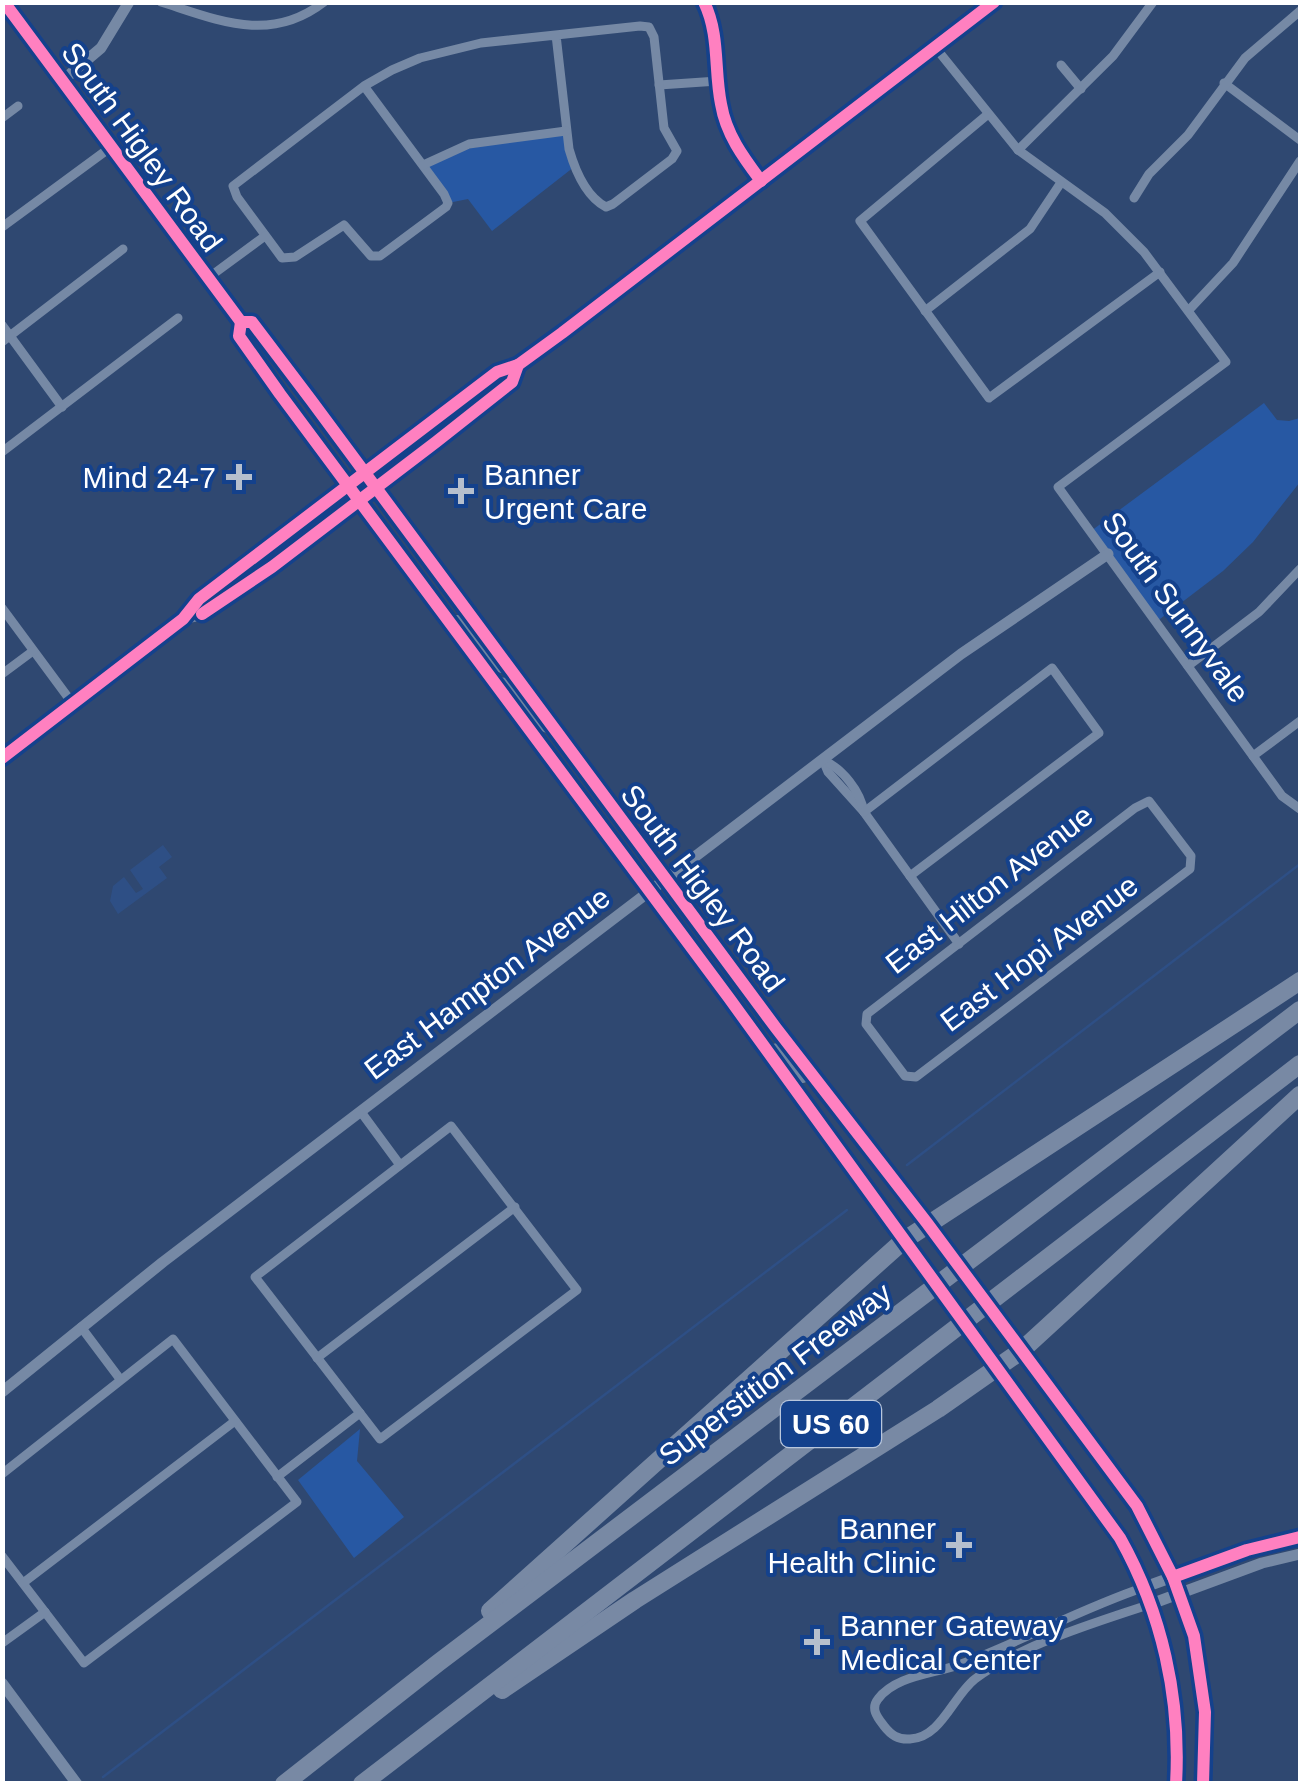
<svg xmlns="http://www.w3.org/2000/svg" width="1303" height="1786" font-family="Helvetica,sans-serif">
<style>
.green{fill:#2758a3}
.water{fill:#2e4f85}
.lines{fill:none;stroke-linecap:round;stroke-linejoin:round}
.stream{stroke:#2e4f85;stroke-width:2.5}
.minor{stroke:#7689a5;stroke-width:9}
.tertiary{stroke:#7689a5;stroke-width:11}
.secondary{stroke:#7184a1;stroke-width:12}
.motorway{stroke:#7889a4;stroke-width:18}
.cycleway-casing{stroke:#14418c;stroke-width:19}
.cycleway{stroke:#ff80c0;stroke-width:12}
.poi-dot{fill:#b6bfcd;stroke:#14418c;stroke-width:4}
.labels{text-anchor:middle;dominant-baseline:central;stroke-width:8;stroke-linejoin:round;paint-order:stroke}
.shield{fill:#14418c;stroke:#b8c6dc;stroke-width:2.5}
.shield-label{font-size:28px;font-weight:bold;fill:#fff}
.street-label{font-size:30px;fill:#fff;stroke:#14418c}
.poi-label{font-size:30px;fill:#fff;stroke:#14418c;text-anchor:start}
</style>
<rect width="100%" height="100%" fill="#2f4871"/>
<!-- green -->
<g class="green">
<polygon points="566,131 574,167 492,231 468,199 448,203 423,165 444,153"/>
<polygon points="1264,403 1277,420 1289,421 1300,418 1300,482 1253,542 1223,571 1156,622 1091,531"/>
<polygon points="360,1429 357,1461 404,1517 354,1558 298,1480"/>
</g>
<!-- water -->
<polygon class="water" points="163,845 172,857 159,867 167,878 118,914 110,901 113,886 124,877 136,893 143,889 130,870"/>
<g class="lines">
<!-- stream -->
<g class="stream">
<polyline points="907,1165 1300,864"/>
<polyline points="103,1777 847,1210"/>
</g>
<!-- minor -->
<g class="minor">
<path d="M161,2C218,20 270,44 324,2"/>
<polyline points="935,47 1018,150 1105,213 1144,252 1226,362 1058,487 1282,796 1300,809"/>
<polyline points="1061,65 1081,89"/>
<polyline points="1224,83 1300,140"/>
<polyline points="659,85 718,81"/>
<path d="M364,86L444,194L448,203L446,207L380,256H371L344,225L295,257L282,258L237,197L233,186L364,86L392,70L420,58L481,43L640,26L649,27L654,37L664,128L677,151L672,159L613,204L606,207C585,196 575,170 569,149L556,35"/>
<polyline points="987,115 860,221 989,398 1160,272"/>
<polyline points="2,118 18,106"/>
<polyline points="1018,150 1113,56 1153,2"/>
<polyline points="423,165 469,144 566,131"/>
<polyline points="1134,198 1149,174 1188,135 1245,58 1300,11"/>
<polyline points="2,227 111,147"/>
<polyline points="208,278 265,236"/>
<polyline points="1189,310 1233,263 1300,161"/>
<polyline points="925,311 1030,229 1060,184"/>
<polyline points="2,325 62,407"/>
<polyline points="2,342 123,249"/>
<polyline points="2,452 178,318"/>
<polyline points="2,608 73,704"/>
<polyline points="1188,666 1259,612 1300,569"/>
<polyline points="2,674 33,651"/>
<polyline points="1253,756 1300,721"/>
<polyline points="823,760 828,772 864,812 959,944"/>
<path d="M823,760C843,769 860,791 864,812"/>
<polygon points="1149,801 1191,856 1190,869 916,1077 905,1076 866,1024 867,1014 1135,808"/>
<polyline points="864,812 1052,668 1099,733 910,876"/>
<polyline points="361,1112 400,1165"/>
<polygon points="451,1126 577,1290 380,1439 255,1277"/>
<polyline points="81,1327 120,1379"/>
<polyline points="317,1358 515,1207"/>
<polyline points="2,1474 173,1339 297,1502 84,1663 2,1556"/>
<polyline points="277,1477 360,1413"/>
<polyline points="23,1583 235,1421"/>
<path d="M1145,1587C1082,1608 1023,1641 961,1664C935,1674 896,1675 878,1699C870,1709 878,1718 884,1726C891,1735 898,1740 910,1739C941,1738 953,1696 975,1679C1018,1646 1099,1621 1151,1604"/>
<polyline points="2,1643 45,1612"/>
</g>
<!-- tertiary -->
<g class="tertiary">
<path d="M704,2C720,35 714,70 721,104C726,134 743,157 761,181"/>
<polyline points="62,81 101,48 129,2"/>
<polyline points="2,1392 163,1262 961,654 1108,554"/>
<polyline points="1145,1587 1247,1550 1300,1537"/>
<polyline points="1151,1604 1262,1563 1300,1554"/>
<polyline points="2,1683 77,1784"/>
</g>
<!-- secondary -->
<g class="secondary">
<polyline points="4,2 241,322 252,322 311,400 776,1028 927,1223 1137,1506 1173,1577 1194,1636 1205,1712 1203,1784"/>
<path d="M241,322L239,336L280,394L729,998L1120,1538C1162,1613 1181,1698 1176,1784"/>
<polyline points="185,618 208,613 512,382 518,365"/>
<polyline points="457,621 495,665 502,667 506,665"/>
<polyline points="496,683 508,684 537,723 550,728"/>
<polyline points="2,758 183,619 199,599 497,372 518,365 562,333 994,2"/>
<polyline points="767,1051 779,1049 803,1077"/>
</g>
<!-- motorway -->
<g class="motorway">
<polyline points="490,1611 903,1241 1300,981"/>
<polyline points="502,1690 635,1600 938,1409 1021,1351 1300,1095"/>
<polyline points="284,1784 438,1663 1300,1010"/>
<polyline points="362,1784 1300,1064"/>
</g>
<defs>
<g id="cycleway">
<polyline points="4,2 241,322 252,322 311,400 776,1028 927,1223 1137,1506 1173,1577 1194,1636 1205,1712 1203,1784"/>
<path d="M704,2C720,35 714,70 721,104C726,134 743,157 761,181"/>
<path d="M241,322L239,336L280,394L729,998L1120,1538C1162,1613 1181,1698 1176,1784"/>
<polyline points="202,614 272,567 436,442 512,382 518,365"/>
<polyline points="2,758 183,619 199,599 497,372 518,365 562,333 994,2"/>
<polyline points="1173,1577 1247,1550 1300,1537"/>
</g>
</defs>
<!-- cycleway casing -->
<use href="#cycleway" class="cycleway-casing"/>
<!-- cycleway -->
<use href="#cycleway" class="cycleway"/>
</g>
<!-- markers -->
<g class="poi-dot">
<path d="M234 462h10v10h10v10h-10v10h-10v-10h-10v-10h10z"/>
<path d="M456 476h10v10h10v10h-10v10h-10v-10h-10v-10h10z"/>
<path d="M954 1530h10v10h10v10h-10v10h-10v-10h-10v-10h10z"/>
<path d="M812 1627h10v10h10v10h-10v10h-10v-10h-10v-10h10z"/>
</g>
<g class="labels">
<!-- shield labels -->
<rect class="shield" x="781" y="1401" width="100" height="46" rx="8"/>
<g class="shield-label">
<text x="831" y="1424">US 60</text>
</g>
<!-- street labels -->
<g class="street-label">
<text transform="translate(142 147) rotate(54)">South Higley Road</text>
<text transform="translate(1176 607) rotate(54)">South Sunnyvale</text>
<text transform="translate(703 888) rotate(53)">South Higley Road</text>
<text transform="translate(989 889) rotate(-38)">East Hilton Avenue</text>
<text transform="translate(1039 953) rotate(-37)">East Hopi Avenue</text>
<text transform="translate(487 983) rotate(-37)">East Hampton Avenue</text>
<text transform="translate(775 1374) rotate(-37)">Superstition Freeway</text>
</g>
<!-- poi labels -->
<g class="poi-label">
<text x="484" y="474">Banner<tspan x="484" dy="34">Urgent Care</tspan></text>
<text x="216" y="477" text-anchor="end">Mind 24-7</text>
<text x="936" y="1528" text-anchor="end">Banner<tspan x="936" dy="34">Health Clinic</tspan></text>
<text x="840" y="1625">Banner Gateway<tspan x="840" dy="34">Medical Center</tspan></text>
</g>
</g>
<!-- border -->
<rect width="1303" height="1786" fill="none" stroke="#ffffff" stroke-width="10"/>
</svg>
